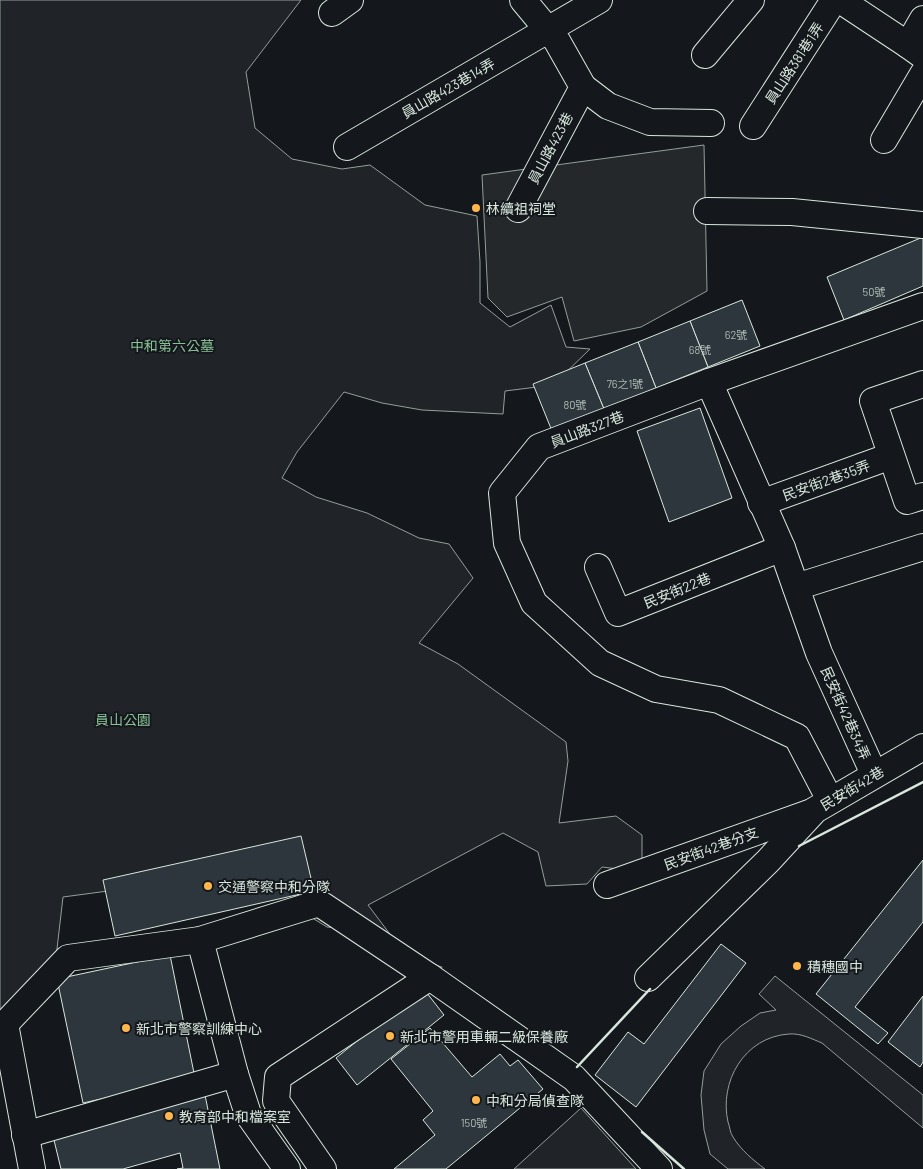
<svg xmlns="http://www.w3.org/2000/svg" width="923" height="1169" font-family="Barlow,'Noto Sans TC',sans-serif">
<style>
.green{fill:#202428;stroke:#939e99}
.parking{fill:#24282b;stroke:#939e99}
.building{fill:#2c363c;stroke:#d8e6dc}
.lines{fill:none;stroke-linecap:round;stroke-linejoin:round}
.minor-casing{stroke:#d8e6dc;stroke-width:28}
.minor{stroke:#14181c;stroke-width:26}
.wall{stroke:#d8e6dc;stroke-width:2.5}
.poi-dot{fill:#ffb74d;stroke:#14181c;stroke-width:2}
.labels{text-anchor:middle;dominant-baseline:central;stroke-width:4;stroke-linejoin:round;paint-order:stroke}
.number-label{font-size:11px;fill:#adbab4}
.street-label{font-size:14px;fill:#d8e6dc;stroke:#14181c}
.poi-label{font-size:14px;fill:#d8e6dc;stroke:#14181c;text-anchor:start}
.park-label{font-size:14px;fill:#8ac095;stroke:#14181c}
</style>
<rect width="100%" height="100%" fill="#14181c"/>
<!-- green -->
<g class="green">
<polygon points="0,0 301,0 246,72 255,128 292,159 342,169 370,165 425,205 477,216 480,262 480,303 510,327 551,305 566,347 590,349 553,385 505,391 503,414 422,410 382,403 344,392 297,452 282,478 316,497 367,513 419,538 449,544 473,578 419,643 458,664 566,742 568,761 559,823 616,816 642,835 642,872 602,867 587,884 546,886 538,852 503,833 368,905 408,958 442,967 432,988 359,930 327,927 296,908 293,854 108,891 63,897 55,966 0,1027"/>
<path d="M775,976L923,1095V1128L822,1043C812,1039 801,1033 789,1034C744,1037 719,1082 728,1122C730,1127 730,1133 733,1137C741,1150 753,1160 765,1169H728L710,1154L704,1130L701,1095L704,1071L721,1044L741,1026L760,1013L776,1010L759,994Z"/>
<polygon points="581,1108 636,1169 514,1169"/>
</g>
<!-- parking -->
<polygon class="parking" points="704,145 707,291 641,327 574,341 562,297 507,317 488,298 482,175"/>
<!-- building -->
<g class="building">
<polygon points="923,237 923,286 844,320 827,277"/>
<polygon points="742,300 760,346 708,367 690,321"/>
<polygon points="690,321 708,367 656,388 638,342"/>
<polygon points="638,342 656,388 604,409 585,363"/>
<polygon points="585,363 604,409 552,431 533,384"/>
<polygon points="700,408 732,498 669,522 637,431"/>
<polygon points="301,836 314,891 115,936 103,880"/>
<polygon points="923,860 923,922 855,1007 888,1033 878,1044 816,994"/>
<polygon points="721,944 746,963 636,1107 595,1075 628,1032 644,1044"/>
<polygon points="170,955 195,1078 83,1103 57,979"/>
<polygon points="423,988 444,1015 357,1085 336,1058"/>
<polygon points="923,996 923,1062 920,1067 888,1042"/>
<polygon points="430,1028 472,1077 500,1054 510,1066 518,1060 543,1089 446,1169 394,1169 435,1135 423,1120 433,1111 391,1059"/>
<polygon points="205,1095 220,1169 177,1169 183,1168 180,1153 123,1169 61,1169 53,1136"/>
</g>
<g class="lines">
<defs>
<g id="minor">
<polyline points="840,0 908,45"/>
<polyline points="332,13 350,0"/>
<polyline points="705,55 751,0"/>
<polyline points="922,55 908,45 923,19"/>
<polyline points="583,87 608,106 650,122 711,123"/>
<polyline points="753,126 834,0"/>
<polyline points="884,140 923,74"/>
<polyline points="347,147 599,0"/>
<polyline points="518,209 583,87 557,41 523,0"/>
<polyline points="707,211 792,212 923,225"/>
<polyline points="709,382 782,548 819,653 874,774"/>
<polyline points="923,384 873,401 907,501 923,496"/>
<polyline points="761,503 891,456"/>
<polyline points="598,567 618,613 782,548"/>
<polyline points="796,587 923,547"/>
<polyline points="830,800 797,737 719,700 656,689 600,663 534,603 507,543 502,493 539,447 709,382 923,306"/>
<polyline points="607,885 812,812"/>
<polyline points="200,940 235,1074 248,1114 287,1169"/>
<polyline points="648,978 768,861 815,810 923,747"/>
<polyline points="25,1135 235,1074"/>
<polyline points="32,1169 5,1024 68,958 200,940 319,903 430,977 574,1078 659,1169"/>
<polyline points="323,1169 276,1101 278,1077 430,977"/>
</g>
</defs>
<!-- minor casing -->
<use href="#minor" class="minor-casing"/>
<!-- minor -->
<use href="#minor" class="minor"/>
<!-- wall -->
<g class="wall">
<polyline points="799,846 923,782"/>
<polyline points="577,1067 650,989"/>
<polyline points="642,1132 684,1169"/>
</g>
</g>
<!-- markers -->
<g class="poi-dot">
<circle cx="476" cy="208" r="5"/>
<circle cx="208" cy="886" r="5"/>
<circle cx="797" cy="966" r="5"/>
<circle cx="126" cy="1028" r="5"/>
<circle cx="390" cy="1036" r="5"/>
<circle cx="476" cy="1100" r="5"/>
<circle cx="169" cy="1116" r="5"/>
</g>
<g class="labels">
<!-- number labels -->
<g class="number-label">
<text x="874" y="291">50號</text>
<text x="736" y="334">62號</text>
<text x="700" y="349">68號</text>
<text x="625" y="383">76之1號</text>
<text x="575" y="404">80號</text>
<text x="474" y="1122">150號</text>
</g>
<!-- street labels -->
<g class="street-label">
<text transform="translate(794 63) rotate(-57)">員山路381巷1弄</text>
<text transform="translate(448 88) rotate(-30)">員山路423巷14弄</text>
<text transform="translate(550 148) rotate(-62)">員山路423巷</text>
<text transform="translate(587 429) rotate(-21)">員山路327巷</text>
<text transform="translate(826 480) rotate(-20)">民安街2巷35弄</text>
<text transform="translate(677 590) rotate(-22)">民安街22巷</text>
<text transform="translate(846 713) rotate(66)">民安街42巷34弄</text>
<text transform="translate(852 788) rotate(-31)">民安街42巷</text>
<text transform="translate(711 848) rotate(-20)">民安街42巷分支</text>
</g>
<!-- poi labels -->
<g class="poi-label">
<text x="486" y="208">林續祖祠堂</text>
<text x="218" y="886">交通警察中和分隊</text>
<text x="807" y="966">積穗國中</text>
<text x="136" y="1028">新北市警察訓練中心</text>
<text x="400" y="1036">新北市警用車輛二級保養廠</text>
<text x="486" y="1100">中和分局偵查隊</text>
<text x="179" y="1116">教育部中和檔案室</text>
</g>
<!-- park labels -->
<g class="park-label">
<text x="172" y="345">中和第六公墓</text>
<text x="123" y="719">員山公園</text>
</g>
</g>
</svg>
